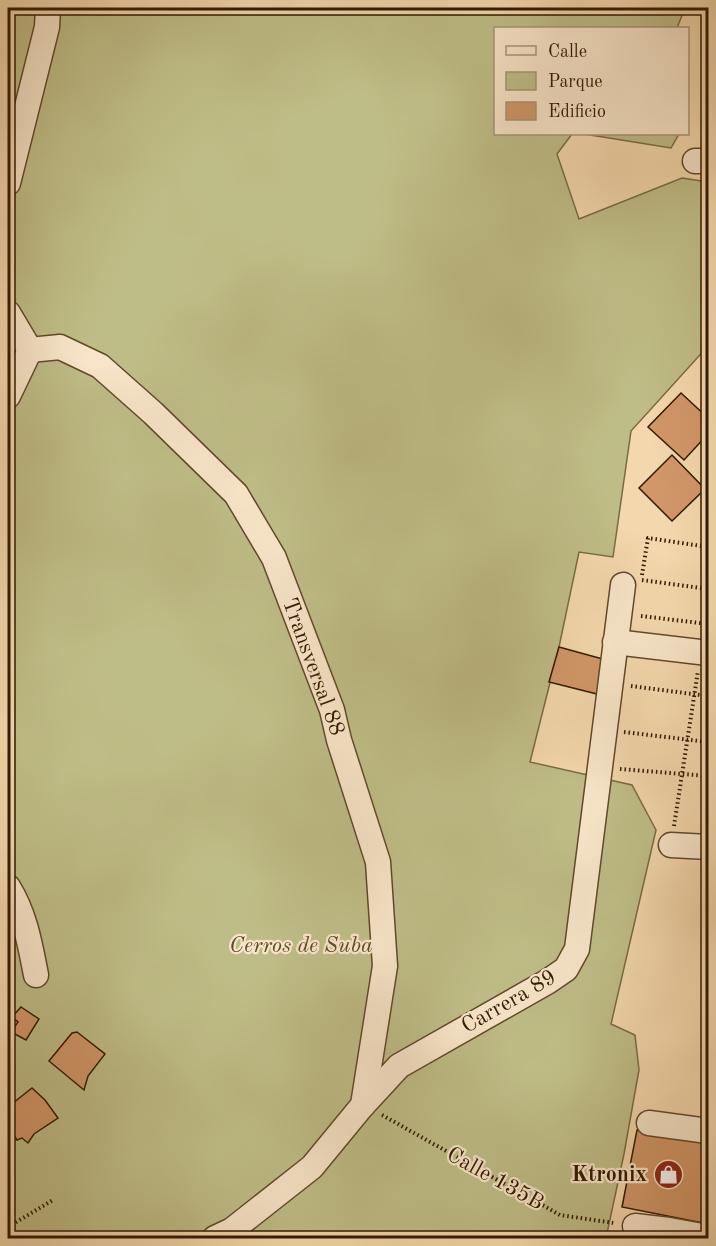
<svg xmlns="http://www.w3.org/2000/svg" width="716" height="1246" font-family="'Old Standard TT',serif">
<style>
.green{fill:#bfbd87;stroke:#786b44;stroke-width:1.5}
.building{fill:#d29769;stroke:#321900;stroke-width:1.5}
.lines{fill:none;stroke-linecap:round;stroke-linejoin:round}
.minor-casing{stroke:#62482b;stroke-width:27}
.path{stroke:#321900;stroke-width:4;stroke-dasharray:1.5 3;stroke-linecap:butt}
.minor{stroke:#f8e5c9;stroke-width:24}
.labels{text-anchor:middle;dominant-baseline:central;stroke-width:4.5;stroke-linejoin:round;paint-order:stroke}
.street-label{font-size:22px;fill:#321900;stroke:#f8e5c9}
.park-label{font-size:22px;font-style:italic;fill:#5c4a28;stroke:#f8e5c9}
.poi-label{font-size:22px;font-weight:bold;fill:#321900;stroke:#f8e5c9;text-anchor:end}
</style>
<rect width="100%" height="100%" fill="#f4d7ac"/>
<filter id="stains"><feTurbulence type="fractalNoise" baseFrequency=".00333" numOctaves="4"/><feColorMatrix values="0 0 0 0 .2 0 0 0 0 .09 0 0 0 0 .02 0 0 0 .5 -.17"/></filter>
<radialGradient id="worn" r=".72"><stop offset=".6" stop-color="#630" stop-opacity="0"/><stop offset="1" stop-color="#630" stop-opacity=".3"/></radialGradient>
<!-- green -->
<g class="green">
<polygon points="8,8 685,8 677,28 496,28 496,134 572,134 557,154 579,219 682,178 708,182 708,346 631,431 613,557 579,552 559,647 530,762 632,785 656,830 611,1024 635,1035 639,1070 624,1154 606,1238 504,1238 488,1234 475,1238 8,1238"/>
<polygon points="584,134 679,134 671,148"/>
</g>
<!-- building -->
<g class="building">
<polygon points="681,393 708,418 708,434 684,460 648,427"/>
<polygon points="672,455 705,489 672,521 639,488"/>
<polygon points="559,647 610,661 601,695 549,682"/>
<polygon points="21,1007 39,1019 26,1040 11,1032 18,1022 12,1017"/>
<polygon points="77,1032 105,1054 88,1076 84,1090 49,1061 72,1033"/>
<polygon points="32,1088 45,1100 58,1118 34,1134 28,1143 22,1138 17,1140 8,1126 8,1107"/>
<polygon points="637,1130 708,1143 708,1224 622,1207"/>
</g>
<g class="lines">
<defs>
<g id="minor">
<polyline points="695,161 708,161"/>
<polyline points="8,183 47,27 48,8"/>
<polyline points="8,313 30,350"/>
<polyline points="30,350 60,347 100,366 153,413 236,494 274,558 332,710 339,740 378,862 385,966 363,1105"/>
<polyline points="8,396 30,350"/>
<polyline points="615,642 708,653"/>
<polyline points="671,845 708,847"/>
<path d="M8,887C25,914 30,944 36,975"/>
<polyline points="649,1123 708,1131"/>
<polyline points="635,1226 669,1230 708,1237"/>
<polyline points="215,1238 232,1230 312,1167 363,1105 399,1066 547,982 566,969 577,949 623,585"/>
</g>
</defs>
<!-- minor casing -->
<use href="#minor" class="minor-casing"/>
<!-- path -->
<g class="path">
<polyline points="642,575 648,538 708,547"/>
<polyline points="642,580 708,589"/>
<polyline points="641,616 708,624"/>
<polyline points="703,634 708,599"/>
<polyline points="631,686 708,696"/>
<polyline points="624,732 708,742"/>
<polyline points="620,769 708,776"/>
<polyline points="674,826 698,671"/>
<polyline points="382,1115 560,1215 614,1223"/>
<polyline points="8,1227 53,1200"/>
</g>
<!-- minor -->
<use href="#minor" class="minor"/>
</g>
<!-- icons -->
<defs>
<symbol id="shop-disc" viewBox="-11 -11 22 22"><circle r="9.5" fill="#8f2418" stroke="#f8e5c9"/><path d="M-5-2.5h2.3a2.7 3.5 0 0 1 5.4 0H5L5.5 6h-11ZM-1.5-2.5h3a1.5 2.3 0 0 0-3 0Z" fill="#fff"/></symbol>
</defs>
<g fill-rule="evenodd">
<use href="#shop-disc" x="652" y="1158" width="33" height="33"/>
</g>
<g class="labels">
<!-- street labels -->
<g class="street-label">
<text transform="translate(313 667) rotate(70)">Transversal 88</text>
<text transform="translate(509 1002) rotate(-30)">Carrera 89</text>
<text transform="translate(495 1179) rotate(29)">Calle 135B</text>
</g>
<!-- park labels -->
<g class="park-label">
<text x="301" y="946">Cerros de Suba</text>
</g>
<!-- poi labels -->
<g class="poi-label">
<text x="647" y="1175">Ktronix</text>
</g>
</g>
<!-- margin -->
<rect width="716" height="1246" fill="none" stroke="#f4d7ac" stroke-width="30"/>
<rect x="9" y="9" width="698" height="1228" fill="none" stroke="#321900" stroke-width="3"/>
<rect x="15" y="15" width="686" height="1216" fill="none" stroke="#321900" stroke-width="1.5"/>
<!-- legend -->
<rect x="494" y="27" width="195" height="108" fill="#f8e5c9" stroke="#a99379" stroke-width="1.5"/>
<rect x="506" y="46" width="30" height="9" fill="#f8e5c9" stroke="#a99379" stroke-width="1.5"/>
<text x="548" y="57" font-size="18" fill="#321900">Calle</text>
<rect x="506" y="72" width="30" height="18" fill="#bfbd87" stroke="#a99379" stroke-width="1.5"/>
<text x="548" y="87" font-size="18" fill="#321900">Parque</text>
<rect x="506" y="102" width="30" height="18" fill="#d29769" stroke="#a99379" stroke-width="1.5"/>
<text x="548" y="117" font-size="18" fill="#321900">Edificio</text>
<rect width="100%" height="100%" filter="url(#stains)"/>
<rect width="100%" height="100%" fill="url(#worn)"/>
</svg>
